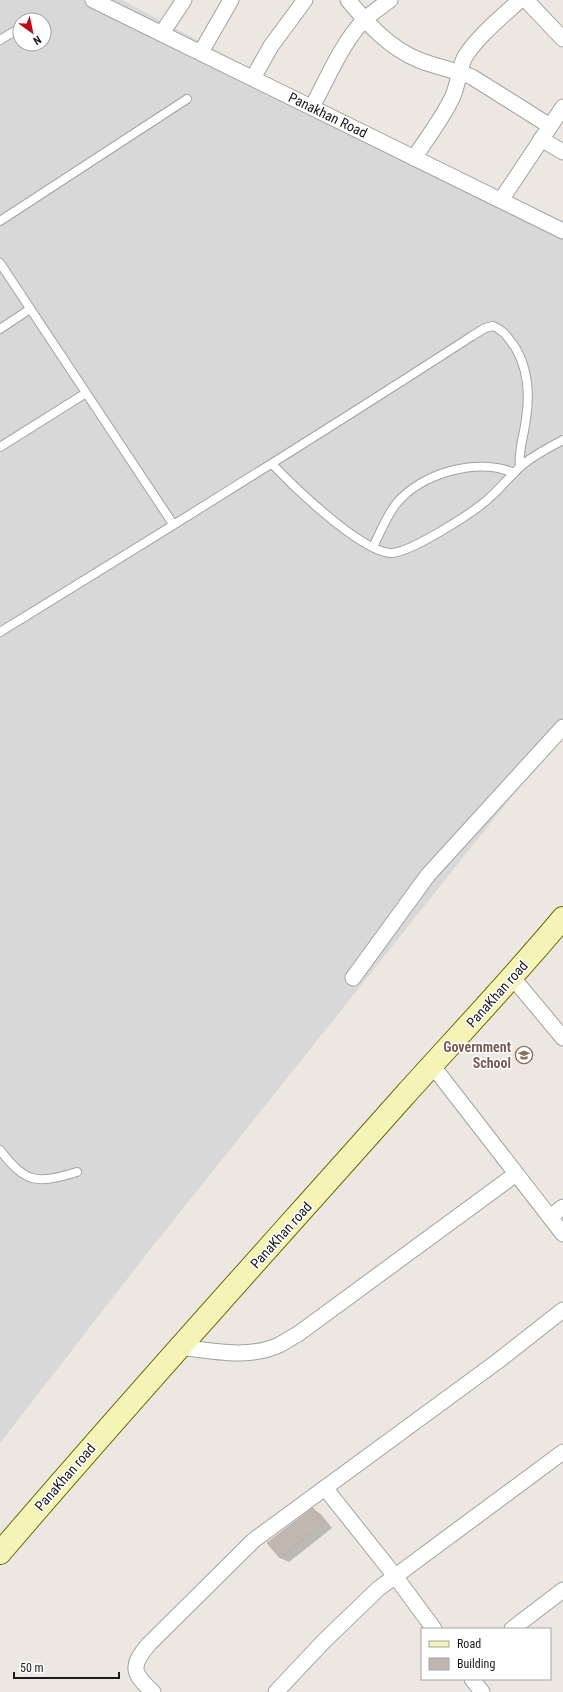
<svg xmlns="http://www.w3.org/2000/svg" width="563" height="1692" font-family="'Roboto Condensed',sans-serif">
<style>
.residential{fill:#d9d8d8;fill-rule:evenodd}
.shadow{fill:#0003}
.building{fill:#c0b7b1;stroke:#bdada4}
.lines{fill:none;stroke-linecap:round;stroke-linejoin:round}
.lane-casing{stroke:#a2a2a2;stroke-width:10}
.street-casing{stroke:#a2a2a2;stroke-width:17}
.secondary-casing{stroke:#686b0a;stroke-width:24}
.lane{stroke:#fff;stroke-width:8}
.street{stroke:#fff;stroke-width:15}
.secondary{stroke:#f6f3b6;stroke-width:22}
.labels{text-anchor:middle;dominant-baseline:central;stroke-width:3;stroke-linejoin:round;paint-order:stroke}
.street-label{font-size:14px;fill:#1b1b1b;stroke:#fff}
.education-label{font-size:14px;font-weight:bold;fill:#785e54;stroke:#fff;text-anchor:end}
</style>
<rect width="100%" height="100%" fill="#ece8e1"/>
<!-- residential -->
<path class="residential" d="M0,0H122L563,235V732L142,1260L0,1443ZM20,20H44V44H20Z"/>
<!-- shadow -->
<polygon class="shadow" points="313,1509 321,1514 332,1528 289,1562 280,1558"/>
<!-- building -->
<polygon class="building" points="313,1508 324,1523 280,1558 267,1543"/>
<g class="lines">
<defs>
<g id="lane">
<polyline points="32,20 35,18"/>
<polyline points="0,40 20,28"/>
<polyline points="0,221 187,99"/>
<polyline points="0,263 173,524"/>
<polyline points="0,329 30,309"/>
<polyline points="0,447 86,393"/>
<path d="M272,464C294,487 359,550 390,553C409,554 472,513 487,500C499,490 508,478 520,467C532,456 548,448 563,440"/>
<path d="M373,547C380,533 386,517 396,504C421,473 478,457 514,473"/>
<path d="M0,632C158,535 316,437 472,336L485,328L493,326C504,330 508,338 515,347C528,369 530,394 526,419C524,436 518,450 520,467"/>
<path d="M0,1150C26,1184 37,1184 77,1172"/>
</g>
<g id="street">
<polyline points="93,0 563,231"/>
<path d="M348,0C368,24 389,48 419,60C436,67 455,70 472,77L550,126"/>
<polyline points="526,0 563,39"/>
<polyline points="162,33 184,0"/>
<polyline points="201,52 231,0"/>
<polyline points="253,78 271,46 305,0"/>
<path d="M312,107C327,79 343,41 365,19C373,12 382,6 390,0"/>
<polyline points="541,139 563,152"/>
<path d="M414,158C427,138 442,119 452,98C459,84 458,68 466,55C480,34 502,17 520,0"/>
<polyline points="501,200 563,107"/>
<polyline points="353,978 428,875 563,727"/>
<polyline points="513,978 563,1038"/>
<polyline points="432,1065 563,1234"/>
<polyline points="550,1217 563,1207"/>
<path d="M180,1347C212,1351 249,1359 279,1345C285,1342 292,1337 298,1334L516,1174"/>
<polyline points="325,1488 395,1576 434,1629"/>
<polyline points="512,1629 563,1590"/>
<polyline points="472,1679 482,1692"/>
<path d="M153,1692C132,1673 130,1666 149,1644L254,1540L498,1361L563,1310"/>
<polyline points="276,1692 324,1641 378,1589 563,1452"/>
</g>
<path id="secondary" d="M0,1553C132,1398 269,1248 404,1096C457,1037 512,979 563,918"/>
</defs>
<!-- lane casing -->
<use href="#lane" class="lane-casing"/>
<!-- street casing -->
<use href="#street" class="street-casing"/>
<!-- secondary casing -->
<use href="#secondary" class="secondary-casing"/>
<!-- lane -->
<use href="#lane" class="lane"/>
<!-- street -->
<use href="#street" class="street"/>
<!-- secondary -->
<use href="#secondary" class="secondary"/>
</g>
<!-- icons -->
<defs>
<symbol id="school-ring" viewBox="-11 -11 22 22"><circle r="9.5" fill="#fff" stroke="#8d6e63" stroke-width="1.5"/><path d="M0-5L7-2L0 1L-7-2ZM-4 1L0 2.5L4 1V4Q0 6-4 4Z" fill="#8d6e63"/></symbol>
</defs>
<g fill-rule="evenodd">
<use href="#school-ring" x="514" y="1045" width="20" height="20"/>
</g>
<g class="labels">
<!-- street labels -->
<g class="street-label">
<text transform="translate(328 115) rotate(26)">Panakhan Road</text>
<text transform="translate(497 994) rotate(-48)">PanaKhan road</text>
<text transform="translate(281 1235) rotate(-48)">PanaKhan road</text>
<text transform="translate(65 1477) rotate(-49)">PanaKhan road</text>
</g>
<!-- education labels -->
<g class="education-label">
<text x="511" y="1047">Government<tspan x="511" dy="16">School</tspan></text>
</g>
</g>
<!-- legend -->
<rect x="421" y="1628" width="130" height="52" fill="#ffffff" stroke="#a4a4a4"/>
<rect x="429" y="1641" width="20" height="6" fill="#f6f3b6" stroke="#a4a4a4"/>
<text x="457" y="1648" font-size="12" fill="#1b1b1b">Road</text>
<rect x="429" y="1658" width="20" height="12" fill="#c0b7b1" stroke="#a4a4a4"/>
<text x="457" y="1668" font-size="12" fill="#1b1b1b">Building</text>
<!-- north arrow -->
<g transform="translate(32 32) rotate(147)"><circle r="19" fill="#ffffff" stroke="#a4a4a4"/>
<path d="M0-3L7 15L0 10L-7 15Z" fill="#bd0a19"/>
<text y="-6" font-size="11" font-weight="bold" text-anchor="middle" fill="#1b1b1b">N</text>
</g>
<!-- scale -->
<path d="M14 1672v6h105v-6" fill="none" stroke="#1b1b1b" stroke-width="2"/>
<text x="20" y="1672" font-size="12" fill="#1b1b1b" stroke="#ffffff" stroke-width="3" paint-order="stroke">50 m</text>
</svg>
